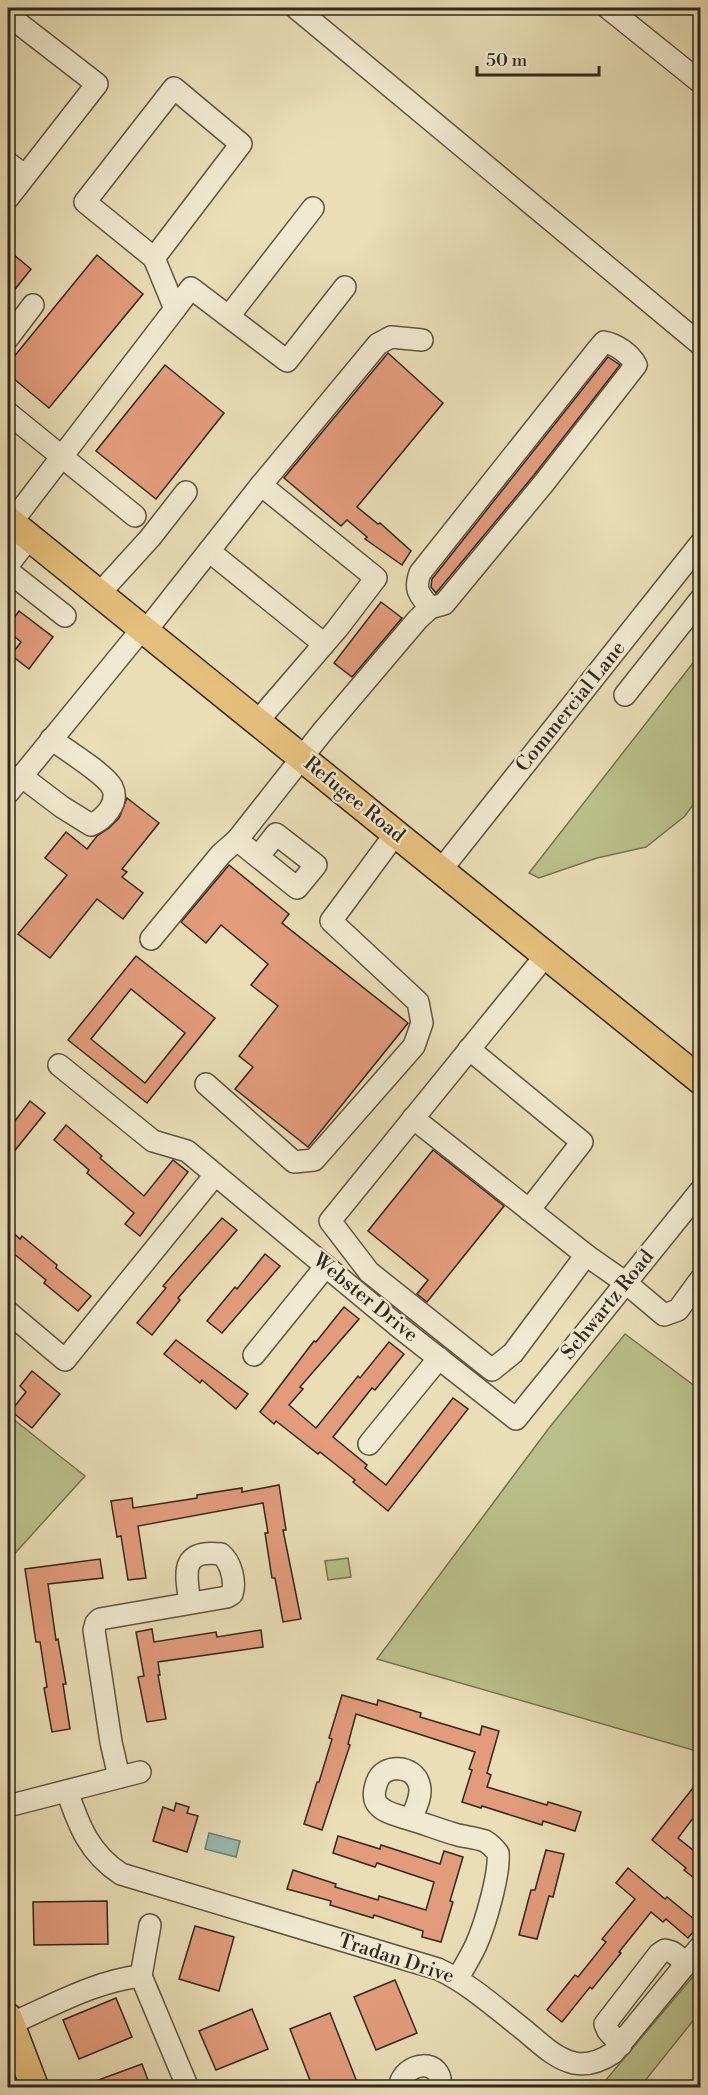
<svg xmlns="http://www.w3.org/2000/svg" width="708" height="2095" font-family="'Libre Bodoni',serif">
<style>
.green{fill:#bac08b;stroke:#767454;stroke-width:1.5}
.water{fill:#98bbb2;stroke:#6f8076;stroke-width:1.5}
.building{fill:#e29c7c;stroke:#31271d;stroke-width:1.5;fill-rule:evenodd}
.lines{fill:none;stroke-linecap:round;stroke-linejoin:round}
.minor-casing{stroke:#5f5543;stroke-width:24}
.major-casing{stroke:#31271d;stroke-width:30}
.minor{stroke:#f1ead0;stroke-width:21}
.major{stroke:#e4bf7b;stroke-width:27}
.labels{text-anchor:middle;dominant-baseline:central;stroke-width:4.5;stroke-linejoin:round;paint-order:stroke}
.street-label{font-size:20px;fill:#31271d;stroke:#f1ead0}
</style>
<rect width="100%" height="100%" fill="#e9deb6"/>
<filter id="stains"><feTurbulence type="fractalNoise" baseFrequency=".00333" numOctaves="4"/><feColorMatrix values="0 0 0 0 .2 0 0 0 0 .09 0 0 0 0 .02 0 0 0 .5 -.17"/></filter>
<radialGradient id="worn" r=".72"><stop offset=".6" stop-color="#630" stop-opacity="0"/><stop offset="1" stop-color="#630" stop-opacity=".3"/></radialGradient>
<!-- green -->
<g class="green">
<polygon points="700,654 700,795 685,816 646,847 597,858 539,878 529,873"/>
<polygon points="625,1334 700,1390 700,1752 377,1659 549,1428"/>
<polygon points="8,1415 85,1476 8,1561"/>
<polygon points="348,1558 351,1577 328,1580 325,1561"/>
<polygon points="700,1968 700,2012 640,2087 600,2087"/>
</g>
<!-- water -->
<polygon class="water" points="209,1833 240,1841 236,1857 205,1849"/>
<!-- building -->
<g class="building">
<polygon points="8,250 31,269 8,298"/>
<polygon points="97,255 143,294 49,408 8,374 8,364"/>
<polygon points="388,353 443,403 357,507 378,524 380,523 411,551 402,565 365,539 367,537 347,520 341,526 284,478"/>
<polygon points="608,357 620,365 534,475 436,593 431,587 432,579"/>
<polygon points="165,365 224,413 156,499 96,451"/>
<polygon points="381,602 402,618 352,677 334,663"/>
<polygon points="19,611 53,637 29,669 11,655 21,642 8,631 8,626"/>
<polygon points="127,798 159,823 122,869 127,872 122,877 143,893 123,919 97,899 50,958 18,934 67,875 45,858 66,832 87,849 97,836 109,828 119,818"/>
<polygon points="229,865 289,914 282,923 408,1023 308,1147 235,1089 253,1067 239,1056 278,1006 251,985 268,964 221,925 206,943 181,922"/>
<path d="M136,956L215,1018L147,1103L68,1040ZM131,989L185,1033L145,1083L91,1039Z"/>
<polygon points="30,1101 45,1113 8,1159 8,1130"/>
<polygon points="66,1125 102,1156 100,1158 144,1196 173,1160 188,1172 140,1236 125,1224 134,1213 87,1173 89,1170 54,1140"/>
<polygon points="433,1150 504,1206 427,1302 417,1294 428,1280 368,1231"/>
<polygon points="222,1218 237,1230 178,1298 180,1300 152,1335 137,1323 166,1288 163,1286"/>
<polygon points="8,1228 20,1239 22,1236 57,1265 56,1268 91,1296 78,1311 44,1283 46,1280 8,1249"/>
<polygon points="265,1254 280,1266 222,1333 207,1321 235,1287 237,1289"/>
<polygon points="344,1307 359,1319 300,1387 303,1389 289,1405 316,1428 358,1376 360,1378 389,1342 404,1354 375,1390 372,1388 333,1437 367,1465 365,1468 386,1485 453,1398 468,1409 388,1511 353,1482 355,1480 320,1452 318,1454 276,1421 274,1424 260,1412 314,1341 316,1342"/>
<polygon points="176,1340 248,1394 236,1409 202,1380 200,1383 164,1354"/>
<polygon points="32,1371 60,1394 32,1428 11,1411 26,1392 20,1386"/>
<polygon points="279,1485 286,1530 283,1530 301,1619 283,1622 275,1578 272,1578 265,1533 268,1533 263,1503 138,1526 146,1578 128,1580 121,1536 117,1537 111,1501 132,1498 133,1508 197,1498 197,1495 242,1488 242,1492"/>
<polygon points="100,1559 103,1578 48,1584 56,1640 58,1639 66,1684 63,1684 70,1729 52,1732 44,1688 47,1687 40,1642 36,1642 25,1569"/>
<polygon points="152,1629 154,1642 216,1632 217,1637 261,1630 263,1647 158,1662 160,1675 158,1675 166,1719 147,1722 138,1677 144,1676 136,1632"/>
<polygon points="342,1695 377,1705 378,1700 421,1713 420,1717 480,1735 482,1726 499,1731 487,1773 491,1775 487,1787 547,1805 548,1802 581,1812 575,1831 543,1821 542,1825 482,1806 481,1808 462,1802 472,1770 469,1769 475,1752 356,1714 348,1744 350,1745 322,1830 304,1824 317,1782 319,1782 332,1739 329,1738"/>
<polygon points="700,1779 700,1809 678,1838 698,1854 700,1850 700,1883 684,1870 686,1868 652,1840"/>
<polygon points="176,1803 189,1807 187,1813 198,1816 187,1852 153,1841 163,1807 174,1811"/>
<polygon points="338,1836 380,1849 381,1845 440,1864 444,1851 463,1857 450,1901 453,1902 441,1942 422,1937 423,1931 374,1915 373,1918 330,1905 331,1901 287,1889 293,1870 336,1884 335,1887 378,1900 379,1896 426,1910 434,1882 377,1863 375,1867 333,1853"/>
<polygon points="546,1850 564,1854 553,1897 549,1896 537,1939 519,1935 531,1890 535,1890"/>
<polygon points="628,1868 665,1899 667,1897 700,1924 688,1938 666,1919 663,1922 651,1912 619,1952 621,1953 592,1989 590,1987 562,2022 547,2010 575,1975 578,1977 606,1942 602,1939 635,1899 616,1883"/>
<polygon points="107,1901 108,1944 34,1945 33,1902"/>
<polygon points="195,1926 234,1937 219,1991 179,1979"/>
<polygon points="395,1980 417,2033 376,2050 354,1997"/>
<polygon points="116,1998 132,2037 79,2059 63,2020"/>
<polygon points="252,2009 268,2049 216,2070 199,2031"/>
<polygon points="330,2013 357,2082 343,2088 313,2088 290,2029"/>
<polygon points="142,2064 151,2088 82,2088 82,2086"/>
</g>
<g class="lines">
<defs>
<g id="minor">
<polyline points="296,8 700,344"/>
<polyline points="608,8 700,82"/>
<polyline points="8,26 13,19 97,84 8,198"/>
<polyline points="8,163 24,175"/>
<polyline points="175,309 191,288 287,361 345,287"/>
<polyline points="229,316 313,208"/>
<polyline points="8,338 33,305"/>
<polyline points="8,413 135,516"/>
<polyline points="261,485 378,344 391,337 422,340"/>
<polyline points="11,523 175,309 154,258 85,202 174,88 241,144 154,258"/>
<polyline points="209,551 324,644"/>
<polyline points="8,565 29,538"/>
<polyline points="8,571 65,616"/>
<polyline points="99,594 150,538 186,492"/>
<polyline points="145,632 261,485 376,578 337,629 257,722"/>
<polyline points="625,695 700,600"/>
<path d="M21,776L62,807L91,825C104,819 120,803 112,787C105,774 65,749 51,739"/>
<polyline points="8,793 142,629"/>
<polyline points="237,840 297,888 316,865 276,834 258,857"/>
<polyline points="441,870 700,544"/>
<path d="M151,939L221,854L237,840L323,731L418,619L430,608L444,604L544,483L636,365C630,354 616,344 604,342L598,349L420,573C414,590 419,594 430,608"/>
<polyline points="546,955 330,1221 369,1272 492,1370 513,1353 586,1255 626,1283 664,1315 678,1310 700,1280"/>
<polyline points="469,1049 582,1142 529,1210"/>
<polyline points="59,1065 153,1141 187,1151 399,1327 516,1419 700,1191"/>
<polyline points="206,1084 294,1162 314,1160 414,1046 422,1023 418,1002 331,921 396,833"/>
<polyline points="413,1118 586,1255"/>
<polyline points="8,1312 65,1360 215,1175"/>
<polyline points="254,1355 326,1266"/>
<polyline points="369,1444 439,1358"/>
<path d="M119,1777L111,1742L94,1630L96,1623L100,1619L227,1597L232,1594C236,1582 231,1562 221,1554C179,1549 186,1574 190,1603"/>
<path d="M67,1791C79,1826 89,1853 121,1874L438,1969C470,1984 496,2008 524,2030C540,2043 554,2058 574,2063C588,2066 601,2061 613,2053L700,1947"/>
<polyline points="8,1806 140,1772"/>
<path d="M411,1819C415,1809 423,1795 419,1784C414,1765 383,1763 377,1782C374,1790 372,1801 380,1807C386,1813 397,1815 405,1818C423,1823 440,1830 458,1835C466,1837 476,1838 485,1841C490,1844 494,1848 498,1853C500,1874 485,1925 476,1945C471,1956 464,1967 458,1978"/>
<polyline points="141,1976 188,2088"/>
<polyline points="141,1976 150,1925"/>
<path d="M10,2024C52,2006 95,1981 141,1976"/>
<polyline points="621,2045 608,2031 605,2024 659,1954 665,1950 672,1952 687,1963"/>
<path d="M399,2088C403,2060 445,2057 440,2088"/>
</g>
<g id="major">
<polyline points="8,520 700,1080"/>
<polyline points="8,2017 35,2088"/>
</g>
</defs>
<!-- minor casing -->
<use href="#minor" class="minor-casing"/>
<!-- major casing -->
<use href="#major" class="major-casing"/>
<!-- minor -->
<use href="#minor" class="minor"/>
<!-- major -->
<use href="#major" class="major"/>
</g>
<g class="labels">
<!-- street labels -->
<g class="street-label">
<text transform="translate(571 707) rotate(-51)">Commercial Lane</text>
<text transform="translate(354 800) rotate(39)">Refugee Road</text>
<text transform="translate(365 1298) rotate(39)">Webster Drive</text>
<text transform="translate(608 1305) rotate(-51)">Schwartz Road</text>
<text transform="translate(396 1959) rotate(18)">Tradan Drive</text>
</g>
</g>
<!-- margin -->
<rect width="708" height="2095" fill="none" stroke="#e9deb6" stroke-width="30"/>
<rect x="9" y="9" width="690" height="2077" fill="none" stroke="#31271d" stroke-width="3"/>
<rect x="15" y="15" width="678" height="2065" fill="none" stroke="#31271d" stroke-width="1.5"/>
<!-- scale -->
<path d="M477 66v9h122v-9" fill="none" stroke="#31271d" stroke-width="3"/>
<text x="486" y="66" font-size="18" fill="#31271d" stroke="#f1ead0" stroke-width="4.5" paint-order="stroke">50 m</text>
<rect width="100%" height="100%" filter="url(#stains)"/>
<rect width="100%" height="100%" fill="url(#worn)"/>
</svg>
